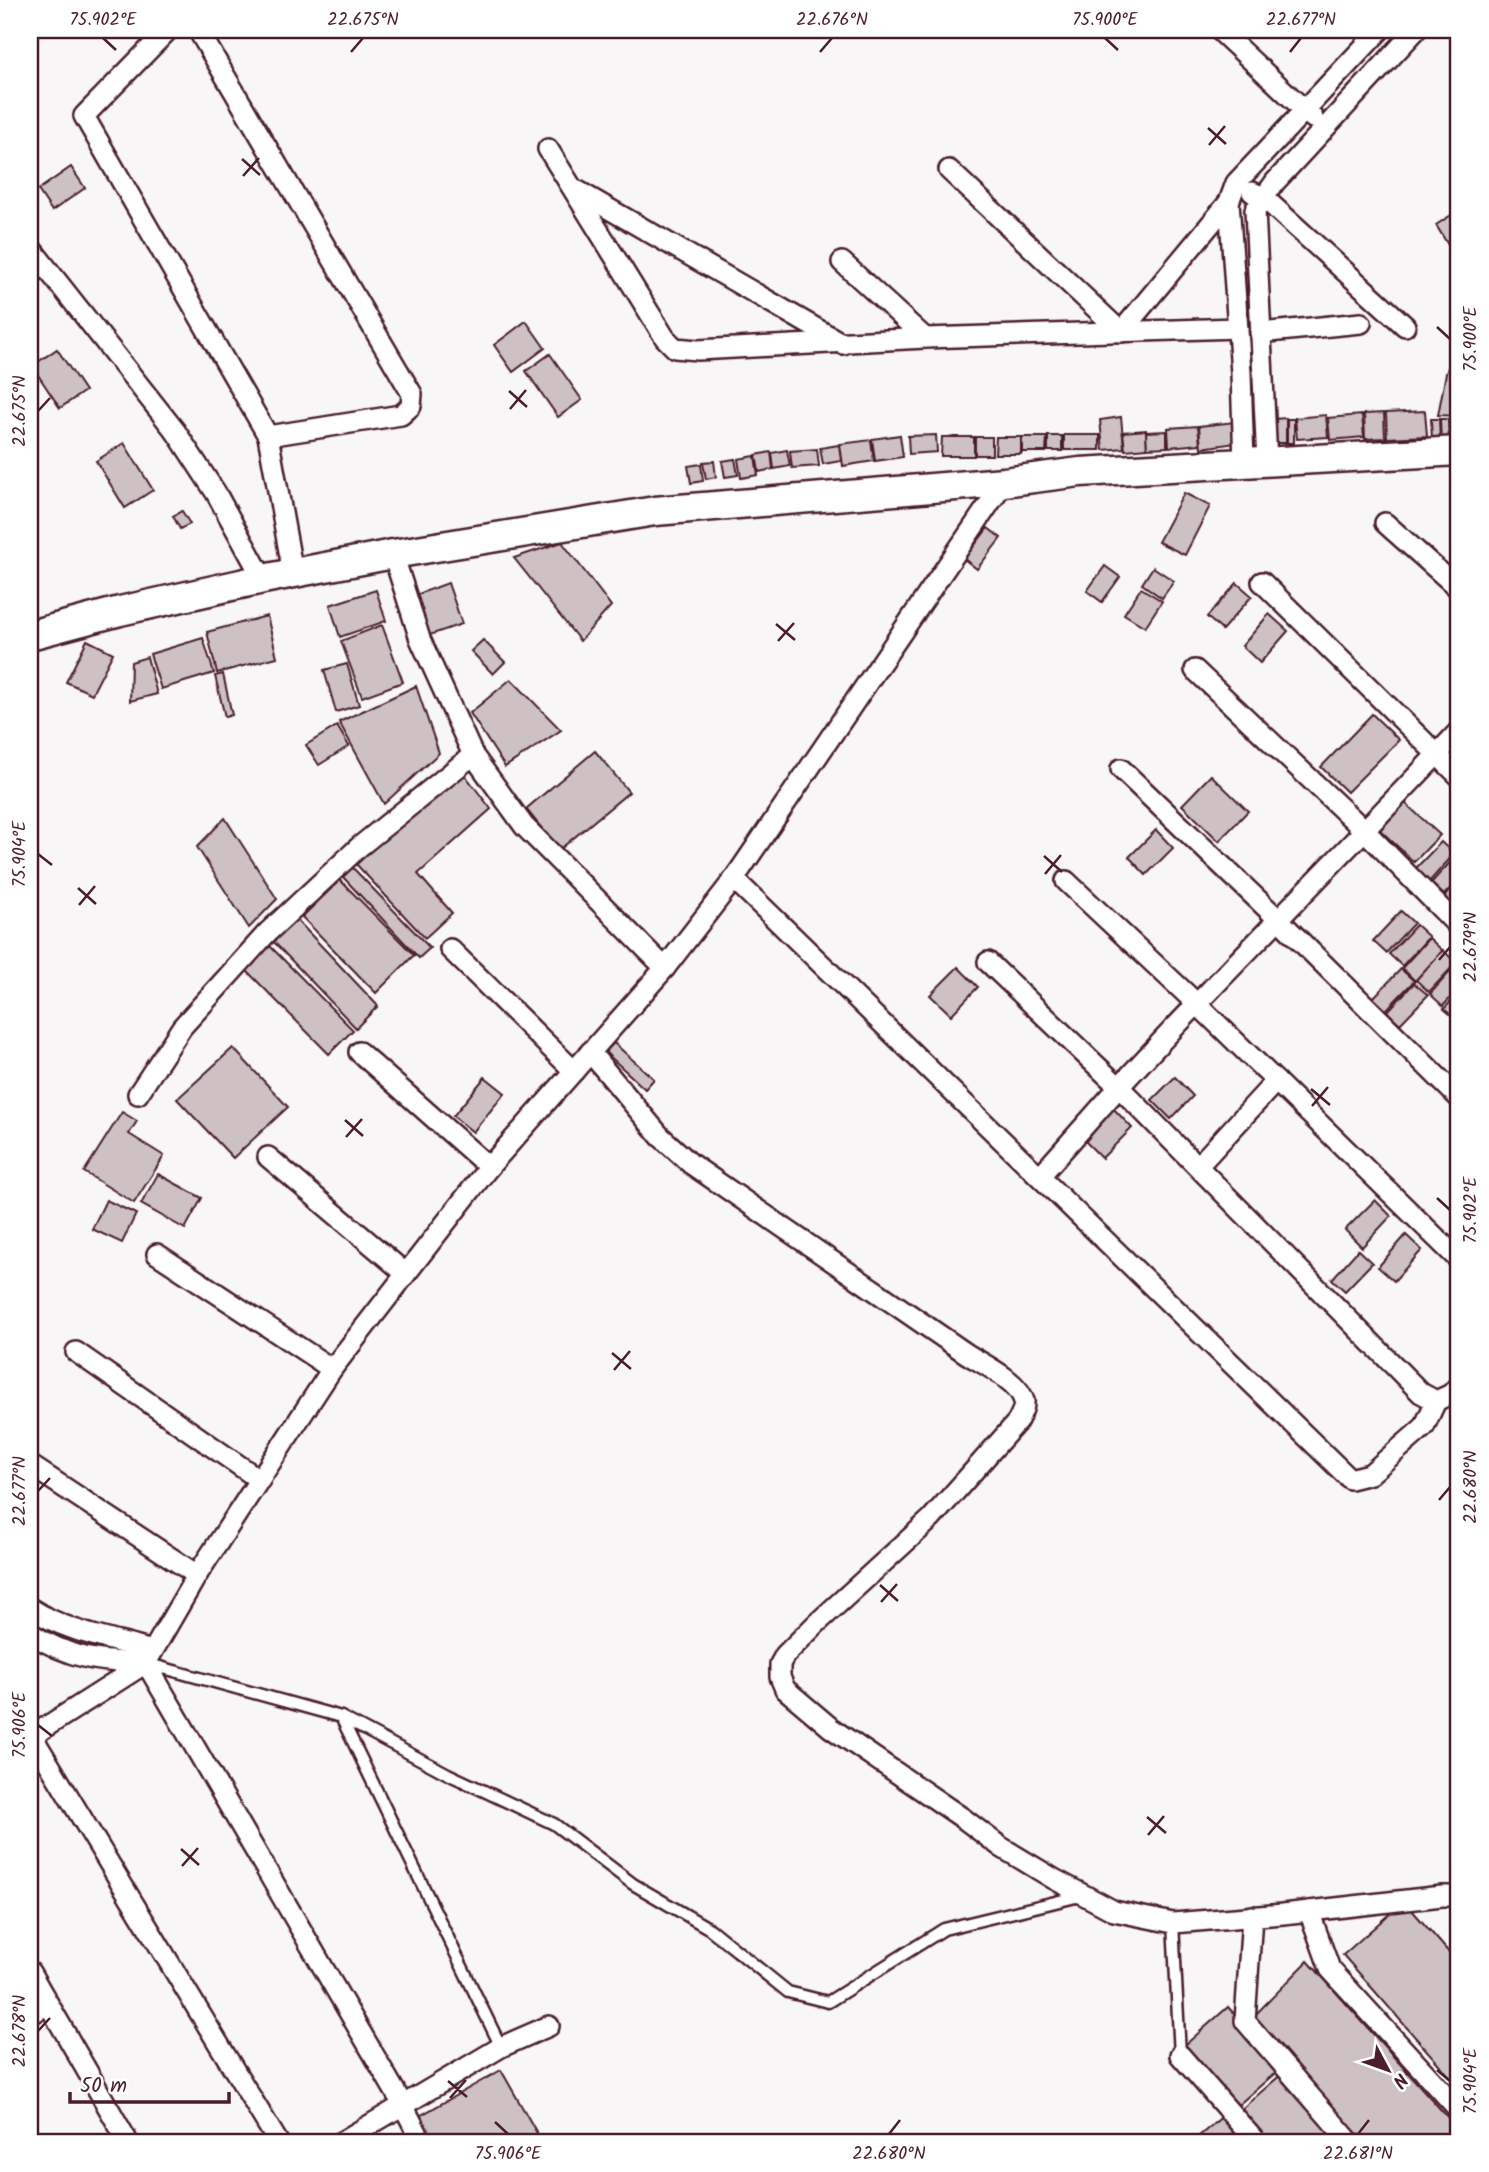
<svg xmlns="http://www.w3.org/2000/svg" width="1489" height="2172" font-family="Kalam,sans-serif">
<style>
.building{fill:#cdc1c4;stroke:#4a1f2b;stroke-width:2}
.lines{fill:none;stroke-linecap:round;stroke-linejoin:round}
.service-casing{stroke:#4a1f2b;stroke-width:15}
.minor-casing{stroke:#4a1f2b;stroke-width:24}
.secondary-casing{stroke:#4a1f2b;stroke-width:33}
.service{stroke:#fff;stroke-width:10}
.minor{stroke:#fff;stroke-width:19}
.secondary{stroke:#fff;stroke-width:28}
.ticks{fill:none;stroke:#4a1f2b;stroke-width:2.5}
.neatline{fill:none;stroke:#4a1f2b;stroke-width:2.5}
.ticks-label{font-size:18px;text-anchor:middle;fill:#4a1f2b}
</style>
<rect width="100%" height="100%" fill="#f8f6f7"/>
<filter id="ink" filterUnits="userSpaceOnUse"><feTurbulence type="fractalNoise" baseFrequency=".0143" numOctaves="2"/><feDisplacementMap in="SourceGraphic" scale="14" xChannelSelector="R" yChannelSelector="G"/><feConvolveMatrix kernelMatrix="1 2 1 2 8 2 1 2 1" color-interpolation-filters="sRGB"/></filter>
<g filter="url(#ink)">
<!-- building -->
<g class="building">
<polygon points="71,167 85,188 52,211 38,190"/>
<polygon points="1453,214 1459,225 1459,263 1436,225"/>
<polygon points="526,321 545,348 513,372 494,345"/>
<polygon points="1459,339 1459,416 1438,415 1446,373"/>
<polygon points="57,349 85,391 60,408 32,366"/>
<polygon points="550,354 582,400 558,417 526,371"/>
<polygon points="1425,411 1427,436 1387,438 1386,413"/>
<polygon points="1384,413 1385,438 1365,439 1364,414"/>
<polygon points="1326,415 1328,437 1297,439 1295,418"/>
<polygon points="1362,415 1364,437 1330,440 1328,418"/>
<polygon points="1121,417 1124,448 1103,450 1100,420"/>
<polygon points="1286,418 1286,443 1274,443 1274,419"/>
<rect x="1450" y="418" width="7" height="24"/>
<rect x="1287" y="419" width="7" height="24"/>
<polygon points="1431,419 1439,419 1440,442 1432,442"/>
<polygon points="1440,419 1448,419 1449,442 1441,443"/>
<polygon points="1235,422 1236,443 1201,448 1199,426"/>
<polygon points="1198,426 1200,444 1169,447 1168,428"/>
<polygon points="1146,430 1147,448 1125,450 1123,432"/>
<polygon points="1167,431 1167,447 1147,448 1146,432"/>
<polygon points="900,435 903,457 875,461 872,439"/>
<polygon points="936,435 937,452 909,454 908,436"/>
<rect x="1064" y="435" width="36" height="15"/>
<rect x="1048" y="436" width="14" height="15"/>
<polygon points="942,437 974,437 974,456 941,456"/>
<rect x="975" y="437" width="17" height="18"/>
<polygon points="996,437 1021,437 1021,454 995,454"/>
<polygon points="1022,437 1047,437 1046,452 1022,452"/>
<polygon points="871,440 874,461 843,466 840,444"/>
<polygon points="124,443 153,490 125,508 96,461"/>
<polygon points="839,445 841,461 823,464 820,448"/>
<polygon points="817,449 819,466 792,468 790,451"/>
<polygon points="787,450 790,466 774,469 772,453"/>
<polygon points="771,452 773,469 759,472 756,455"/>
<polygon points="755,456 758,475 741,478 738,459"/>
<polygon points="735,459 738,475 725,477 722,461"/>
<polygon points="714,461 716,477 706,479 703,462"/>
<polygon points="701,464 703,481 691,483 688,466"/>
<polygon points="1184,493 1210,506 1185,555 1158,542"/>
<polygon points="182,511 190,524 180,529 173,516"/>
<polygon points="988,528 1001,538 977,569 964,559"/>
<polygon points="562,542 611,606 580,641 514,558"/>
<polygon points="1105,566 1120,577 1102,602 1087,591"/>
<polygon points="1153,567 1174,581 1162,598 1142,584"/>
<polygon points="448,583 462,624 424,637 410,597"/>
<polygon points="1237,583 1252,596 1222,630 1207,617"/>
<polygon points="1141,588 1162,601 1145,627 1124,614"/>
<polygon points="376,590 386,621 340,637 330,605"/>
<polygon points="1269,614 1288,631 1260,663 1242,646"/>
<polygon points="267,616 277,657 217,673 207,632"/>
<polygon points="382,625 403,682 362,697 341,641"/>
<polygon points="203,638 214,673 161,689 150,654"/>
<polygon points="87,640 113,653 92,694 66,682"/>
<polygon points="483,640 505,662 493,674 471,651"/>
<polygon points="147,657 157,694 130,701 131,662"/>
<polygon points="347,664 359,705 336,712 324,670"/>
<polygon points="223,674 232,715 225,717 215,676"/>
<polygon points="511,679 561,730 505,767 470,713"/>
<polygon points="416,686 439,753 384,804 339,722"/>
<polygon points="1372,714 1399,740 1347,792 1321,767"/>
<polygon points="337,726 349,746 319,765 306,745"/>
<polygon points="595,751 629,792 559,850 526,809"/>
<polygon points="462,771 491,809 418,874 452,913 425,938 356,864"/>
<polygon points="1211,775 1248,811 1219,841 1182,805"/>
<polygon points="1405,803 1440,835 1414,862 1380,830"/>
<polygon points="225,818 277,899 249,928 197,847"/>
<polygon points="1156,830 1173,848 1146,875 1129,857"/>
<polygon points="1441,842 1454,854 1429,882 1415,869"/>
<polygon points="1455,857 1459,861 1459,879 1444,895 1431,883"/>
<polygon points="352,867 430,948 419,958 342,876"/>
<polygon points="340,880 414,955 376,993 302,917"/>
<polygon points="1459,881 1459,907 1457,910 1443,898"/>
<polygon points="1401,911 1414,923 1386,953 1373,941"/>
<polygon points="295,918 378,1006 356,1028 272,940"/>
<polygon points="1416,925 1429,937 1402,966 1389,954"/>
<polygon points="1429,938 1443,951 1415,981 1402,968"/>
<polygon points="270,946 353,1030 329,1054 246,970"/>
<polygon points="1443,950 1456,963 1429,992 1416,980"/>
<polygon points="1457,964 1459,966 1459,989 1443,1006 1430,994"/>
<polygon points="958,967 978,987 951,1015 930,995"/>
<polygon points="1401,969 1414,981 1386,1010 1373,998"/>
<polygon points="1414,983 1428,995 1400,1024 1387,1012"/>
<polygon points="1459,993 1459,1019 1458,1021 1444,1009"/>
<polygon points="614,1043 654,1079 645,1089 605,1052"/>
<polygon points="233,1048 288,1107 233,1158 177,1099"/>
<polygon points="485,1077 505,1093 473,1132 453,1116"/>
<polygon points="1175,1077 1193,1096 1171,1119 1152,1100"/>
<polygon points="1111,1106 1132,1128 1102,1158 1080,1136"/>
<polygon points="122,1112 137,1121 129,1134 164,1156 134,1203 84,1172"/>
<polygon points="158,1174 202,1198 185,1229 141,1204"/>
<polygon points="106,1200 136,1214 122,1243 92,1229"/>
<polygon points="1375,1200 1391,1216 1362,1247 1345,1230"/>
<polygon points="1406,1235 1422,1250 1394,1281 1378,1267"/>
<polygon points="1358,1250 1372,1263 1345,1291 1332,1279"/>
<polygon points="1404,1901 1459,1964 1459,2087 1343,1955"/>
<polygon points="1308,1961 1459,2130 1459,2142 1364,2142 1253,2017"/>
<polygon points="1228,2007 1281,2068 1238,2105 1185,2045"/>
<polygon points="501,2070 542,2142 432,2142 418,2117"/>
<polygon points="1284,2072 1338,2142 1264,2142 1238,2112"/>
<polygon points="1224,2115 1243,2142 1192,2142"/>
</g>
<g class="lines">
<defs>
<g id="service">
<polyline points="149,1664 341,1717 501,2047"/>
<polyline points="341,1717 448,1774 554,1824 633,1884 710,1929 788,1992 828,2002 944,1929 1080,1896"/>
<polyline points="1173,1923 1180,2055"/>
</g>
<g id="minor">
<polyline points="168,30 84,116 268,436 293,573"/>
<polyline points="198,30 412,394 411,406 401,415 268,436"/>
<polyline points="1219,30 1313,118"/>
<polyline points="548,149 665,338 675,348 698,350 925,338 1238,328"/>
<polyline points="949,170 1121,332 1229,202"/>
<polyline points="578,191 843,344"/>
<polyline points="1252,192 1263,197 1405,326"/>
<polyline points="30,247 176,432 216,493 263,579"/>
<polyline points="842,262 925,338"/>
<polyline points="1260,333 1361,323"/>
<polyline points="1267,462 1255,210 1275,182 1416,30"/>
<polyline points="1244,463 1241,373 1229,202 1236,183 1380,30"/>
<polyline points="1385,523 1459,589"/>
<polyline points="393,554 420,639 473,755"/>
<polyline points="1262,582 1459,776"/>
<polyline points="1195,670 1364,830 1459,927"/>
<path d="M1459,731C1347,851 1230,966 1119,1087L1421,1393L1436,1401L1451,1394L1459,1385"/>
<polyline points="1121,769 1279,920 1459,1098"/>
<polyline points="734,879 1350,1479 1370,1474 1424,1427 1436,1401"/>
<polyline points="1066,881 1196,1003 1459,1260"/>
<polyline points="450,949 574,1071"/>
<polyline points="988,962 1119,1087 1040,1176"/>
<polyline points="359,1052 489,1167"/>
<path d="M590,1052L660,1136L691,1164L967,1354C983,1364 1019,1381 1024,1401C1025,1408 1020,1416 1017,1422L931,1519L816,1624L785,1655L780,1664V1677L785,1689L831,1728L964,1819L1001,1847L1054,1879L1114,1911L1173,1923L1283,1914L1442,1896H1459"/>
<polyline points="138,1094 182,1027 267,933 359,847 473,755 524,826 665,968"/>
<polyline points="268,1157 405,1273"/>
<polyline points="1198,1166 1276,1081"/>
<polyline points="76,1352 260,1480"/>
<polyline points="332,1369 489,1167 665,968 734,879 1004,482"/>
<polyline points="30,1465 197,1575"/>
<path d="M30,1608C66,1632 111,1639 152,1651"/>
<path d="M30,1633C70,1659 99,1662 146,1663L403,2105L422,2142"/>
<polyline points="32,1736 278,2142"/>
<polyline points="30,1737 146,1663 197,1575 332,1369 157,1254"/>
<polyline points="1309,1911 1330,1969 1459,2110"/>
<polyline points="1252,1916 1245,2021 1350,2142"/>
<polyline points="30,1972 128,2142"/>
<polyline points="30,2015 48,2004"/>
<polyline points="1180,2055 1256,2142"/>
<polyline points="341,2142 501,2047 549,2026"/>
</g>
<polyline id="secondary" points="30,635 120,611 263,579 393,554 655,511 1004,482 1080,472 1459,451"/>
</defs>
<!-- service casing -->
<use href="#service" class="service-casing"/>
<!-- minor casing -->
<use href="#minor" class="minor-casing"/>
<!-- secondary casing -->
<use href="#secondary" class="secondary-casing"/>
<!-- service -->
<use href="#service" class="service"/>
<!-- minor -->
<use href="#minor" class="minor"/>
<!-- secondary -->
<use href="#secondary" class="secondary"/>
</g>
</g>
<!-- ticks -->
<path class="ticks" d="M103,38L116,50M1105,38L1118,50M351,52L363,38M820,52L832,38M1290,52L1301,38M1208,128L1226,144M1209,145L1225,126M242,159L260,175M243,176L259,158M1437,327L1450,339M509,391L527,407M510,409L526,390M38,411L50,398M776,624L795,640M778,641L794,623M38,854L52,865M1044,856L1062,872M1045,874L1061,855M78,888L96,904M79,905L95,886M1439,960L1450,947M1311,1089L1330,1105M1312,1106L1328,1087M345,1120L363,1136M346,1137L362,1119M1437,1198L1450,1210M612,1353L631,1369M614,1370L630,1351M38,1491L50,1478M1439,1500L1450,1487M880,1585L898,1601M881,1602L897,1584M38,1725L52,1736M1147,1817L1166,1833M1148,1835L1164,1816M181,1849L199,1865M182,1866L198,1848M38,2031L50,2018M1437,2070L1450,2081M448,2081L467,2097M450,2098L466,2080M495,2122L508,2134M889,2134L900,2120M1358,2134L1369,2120"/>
<!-- margin -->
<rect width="1489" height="2172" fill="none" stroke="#fff" stroke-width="77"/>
<!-- north arrow -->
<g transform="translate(1388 2070) rotate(131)" stroke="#ffffff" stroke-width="5" paint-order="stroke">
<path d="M0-5L12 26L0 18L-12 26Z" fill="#4a1f2b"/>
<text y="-10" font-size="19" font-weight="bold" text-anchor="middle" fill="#4a1f2b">N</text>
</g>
<!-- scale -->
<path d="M70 2092v10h159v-10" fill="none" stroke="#4a1f2b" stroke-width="3.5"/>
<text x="80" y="2092" font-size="21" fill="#4a1f2b" stroke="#ffffff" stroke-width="5" paint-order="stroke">50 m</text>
<rect x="38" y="38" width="1412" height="2096" class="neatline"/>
<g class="ticks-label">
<text x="103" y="25">75.902°E</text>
<text x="363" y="25">22.675°N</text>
<text x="832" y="25">22.676°N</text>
<text x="1105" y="25">75.900°E</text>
<text x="1301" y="25">22.677°N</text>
<text transform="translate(1470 339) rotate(-90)" y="6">75.900°E</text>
<text transform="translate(19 411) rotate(-90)" y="6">22.675°N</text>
<text transform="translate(19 854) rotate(-90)" y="6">75.904°E</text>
<text transform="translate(1470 947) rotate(-90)" y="6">22.679°N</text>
<text transform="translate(1470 1210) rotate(-90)" y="6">75.902°E</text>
<text transform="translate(1470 1487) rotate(-90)" y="6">22.680°N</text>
<text transform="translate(19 1491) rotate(-90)" y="6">22.677°N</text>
<text transform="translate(19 1725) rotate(-90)" y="6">75.906°E</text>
<text transform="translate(19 2031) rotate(-90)" y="6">22.678°N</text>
<text transform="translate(1470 2081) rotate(-90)" y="6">75.904°E</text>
<text x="508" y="2159">75.906°E</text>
<text x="889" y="2159">22.680°N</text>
<text x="1358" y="2159">22.681°N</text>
</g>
</svg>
